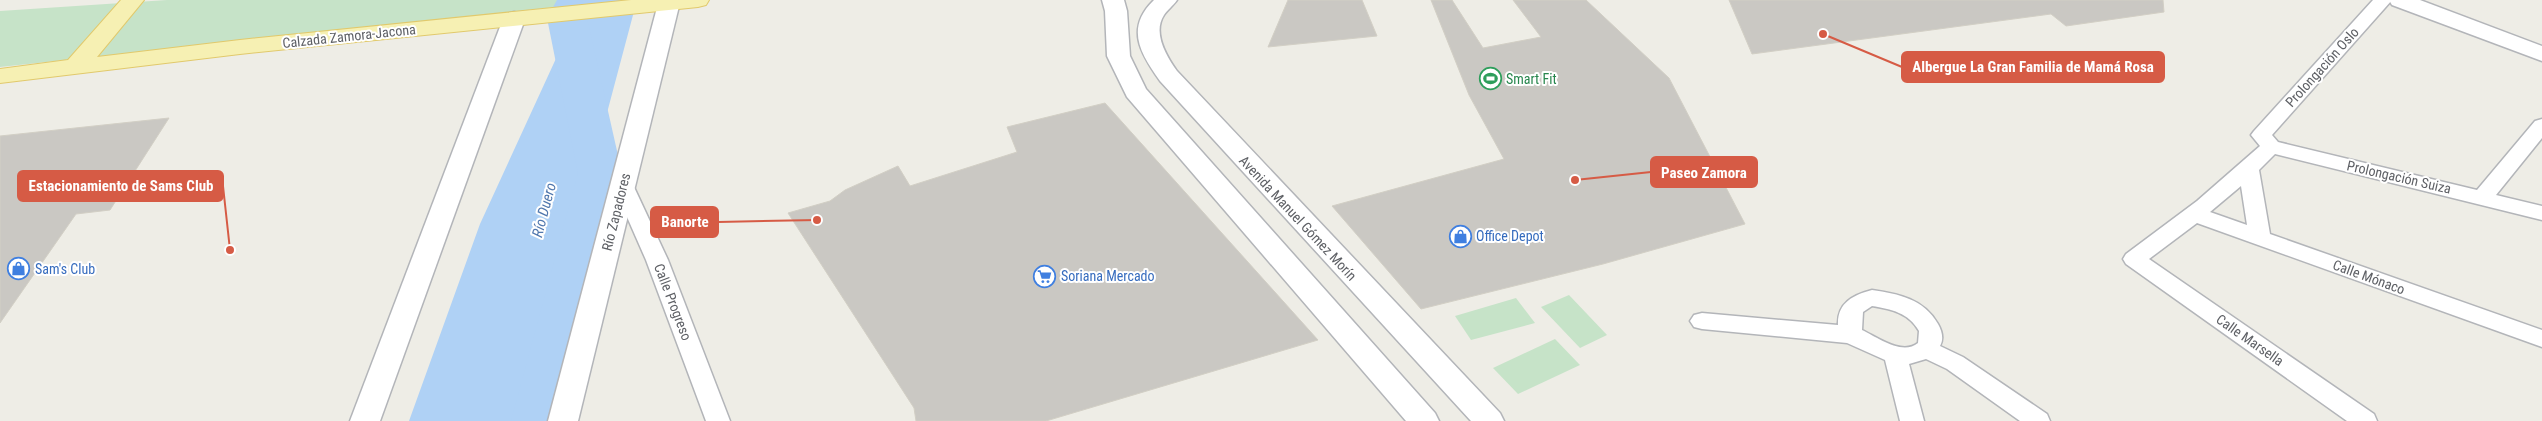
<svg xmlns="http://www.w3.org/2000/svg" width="2542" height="421" font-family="'Roboto Condensed',sans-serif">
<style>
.green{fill:#c6e3c8}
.water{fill:#afd1f5}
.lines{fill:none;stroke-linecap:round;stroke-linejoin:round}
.river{fill:#afd1f5;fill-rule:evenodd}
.building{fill:#cac8c3;stroke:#d2cfc5}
.minor-casing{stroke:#b3b5b9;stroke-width:3}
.tertiary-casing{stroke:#b3b5b9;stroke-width:3}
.primary-casing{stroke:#e1c96c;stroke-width:2}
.minor{fill:#fff;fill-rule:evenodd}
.tertiary{fill:#fff;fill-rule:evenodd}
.primary{fill:#f6f0b3;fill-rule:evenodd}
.labels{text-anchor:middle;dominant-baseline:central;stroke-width:4;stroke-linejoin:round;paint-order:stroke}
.street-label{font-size:14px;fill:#5e6065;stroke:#fff}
.leisure-label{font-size:14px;fill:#27864d;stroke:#fff;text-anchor:start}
.shop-label{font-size:14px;fill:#366cbe;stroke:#fff;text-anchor:start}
.water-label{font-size:15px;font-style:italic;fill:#5178ae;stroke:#fff}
.leader{fill:none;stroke:#d65b45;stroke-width:2}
.callout-dot{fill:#d65b45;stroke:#fff;stroke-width:2}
.callout{fill:#d65b45;stroke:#d65b45;stroke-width:2}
.callout-label{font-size:15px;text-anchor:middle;font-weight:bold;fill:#fff}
</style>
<rect width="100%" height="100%" fill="#eeede6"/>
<!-- green -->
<g class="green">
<polygon points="167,0 621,0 0,67 0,11"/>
<polygon points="1569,295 1607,335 1580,348 1541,307"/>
<polygon points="1516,298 1535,323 1471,340 1455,316"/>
<polygon points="1555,339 1580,365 1518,394 1493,368"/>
</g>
<!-- water -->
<polygon class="water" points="579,0 637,0 574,237 533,421 409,421 480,224 559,52"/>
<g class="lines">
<!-- river -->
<polygon class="river" points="557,0 595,0 587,18 622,173 565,421 511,421 578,173 547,18"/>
</g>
<!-- building -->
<g class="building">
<polygon points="1288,0 1362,0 1377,36 1268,47"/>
<polygon points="1431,0 1452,0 1483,48 1541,37 1513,0 1586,0 1669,78 1745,224 1603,264 1421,309 1332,206 1504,159 1469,95"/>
<polygon points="1729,0 2163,0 2164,12 2066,26 2051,14 1752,54"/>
<polygon points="1105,103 1318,340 1046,421 916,421 914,408 788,213 830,201 845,190 898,166 910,186 1017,152 1007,127"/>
<polygon points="169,118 110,210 76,214 0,323 0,136"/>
</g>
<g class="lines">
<defs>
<g id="minor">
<path d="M2373,0H2392L2272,135L2278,142L2477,190L2535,121L2542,119V138L2496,195L2542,206V220L2275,154L2259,170L2270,234L2542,330V347L2197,223L2149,259L2374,414L2377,421H2347L2126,264L2123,259L2126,254L2197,201L2260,146L2251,135L2254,131ZM2241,186L2247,225L2210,212Z"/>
<polygon points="623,178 630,180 633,185 668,260 730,421 706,421 646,260 613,185 616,180"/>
<path d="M1872,290C1899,294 1924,299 1938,324C1942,331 1944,339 1940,346L1963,357L2047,414L2050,421H2020L1947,369L1926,359L1909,364L1924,421H1900L1885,360L1847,343L1702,329L1694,327L1690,321L1694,315L1702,313L1838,325C1837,303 1853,295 1872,290ZM1872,306C1891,309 1909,313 1919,331L1918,343C1902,356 1877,337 1862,330L1863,312Z"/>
</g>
<g id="tertiary">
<polygon points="659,0 679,0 680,2 578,421 548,421"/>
<polygon points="1102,0 1124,0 1127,11 1130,56 1146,89 1435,413 1439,421 1406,421 1127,97 1107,56 1105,11"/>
<path d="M1154,0H1177C1173,6 1167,10 1164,15C1152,33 1167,57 1177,71L1500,413L1504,421H1471L1160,81C1140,53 1125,28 1154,0Z"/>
<polygon points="2389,0 2420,0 2542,46 2542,61 2392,5"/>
<polygon points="514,12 522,14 525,19 380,421 350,421 503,19 506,14"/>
</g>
<polygon id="primary" points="121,0 144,0 97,57 240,40 631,0 709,0 706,5 698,7 240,54 0,83 0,69 68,60"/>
</defs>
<!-- minor casing -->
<use href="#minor" class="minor-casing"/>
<!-- tertiary casing -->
<use href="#tertiary" class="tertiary-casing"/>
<!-- primary casing -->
<use href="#primary" class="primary-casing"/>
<!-- minor -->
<use href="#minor" class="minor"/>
<!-- tertiary -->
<use href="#tertiary" class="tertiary"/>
<!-- primary -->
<use href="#primary" class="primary"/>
</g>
<!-- icons -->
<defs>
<symbol id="stadium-ring" viewBox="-11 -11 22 22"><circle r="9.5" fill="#fff" stroke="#2e9e5b" stroke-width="1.5"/><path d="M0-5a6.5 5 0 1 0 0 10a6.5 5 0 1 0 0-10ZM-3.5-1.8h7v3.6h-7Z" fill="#2e9e5b"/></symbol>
<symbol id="shop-ring" viewBox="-11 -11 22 22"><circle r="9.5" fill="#fff" stroke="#3f7fe0" stroke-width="1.5"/><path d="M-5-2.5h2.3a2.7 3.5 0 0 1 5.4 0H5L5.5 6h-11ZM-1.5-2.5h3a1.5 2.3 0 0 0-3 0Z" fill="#3f7fe0"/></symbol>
<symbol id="supermarket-ring" viewBox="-11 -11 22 22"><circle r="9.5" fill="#fff" stroke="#3f7fe0" stroke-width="1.5"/><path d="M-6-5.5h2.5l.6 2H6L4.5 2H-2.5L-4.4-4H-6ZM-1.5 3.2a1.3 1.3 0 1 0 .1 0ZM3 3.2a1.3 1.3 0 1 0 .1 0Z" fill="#3f7fe0"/></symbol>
</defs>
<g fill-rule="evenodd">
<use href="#stadium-ring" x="1478" y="66" width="25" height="25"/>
<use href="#shop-ring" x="1448" y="224" width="25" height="25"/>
<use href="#shop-ring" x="6" y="256" width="25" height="25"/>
<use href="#supermarket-ring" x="1032" y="264" width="25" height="25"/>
</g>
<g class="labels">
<!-- street labels -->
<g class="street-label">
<text transform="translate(349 36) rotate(-6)">Calzada Zamora-Jacona</text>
<text transform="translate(2322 67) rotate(-48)">Prolongación Oslo</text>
<text transform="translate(2399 177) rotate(13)">Prolongación Suiza</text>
<text transform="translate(616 212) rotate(-76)">Río Zapadores</text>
<text transform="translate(1298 218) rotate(47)">Avenida Manuel Gómez Morín</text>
<text transform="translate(2369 277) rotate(20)">Calle Mónaco</text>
<text transform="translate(673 302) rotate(69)">Calle Progreso</text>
<text transform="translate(2250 340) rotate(35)">Calle Marsella</text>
</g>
<!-- leisure labels -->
<g class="leisure-label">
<text x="1506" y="79">Smart Fit</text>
</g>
<!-- shop labels -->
<g class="shop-label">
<text x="1476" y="236">Office Depot</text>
<text x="35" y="269">Sam's Club</text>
<text x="1061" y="276">Soriana Mercado</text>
</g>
<!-- water labels -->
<g class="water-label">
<text transform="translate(544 210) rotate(-75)">Río Duero</text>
</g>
</g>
<!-- callouts -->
<path class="leader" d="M1823 34L1902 67M1575 180L1651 172M230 250L223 186M817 220L718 222"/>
<g class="callout-dot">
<circle cx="1823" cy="34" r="5"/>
<circle cx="1575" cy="180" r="5"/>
<circle cx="230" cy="250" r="5"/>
<circle cx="817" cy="220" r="5"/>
</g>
<g class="callout">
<rect x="1902" y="52" width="262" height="30" rx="5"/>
<rect x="1651" y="157" width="106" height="30" rx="5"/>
<rect x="18" y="171" width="205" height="30" rx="5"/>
<rect x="651" y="207" width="67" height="30" rx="5"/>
</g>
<g class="callout-label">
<text x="2033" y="72">Albergue La Gran Familia de Mamá Rosa</text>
<text x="1704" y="178">Paseo Zamora</text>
<text x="121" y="191">Estacionamiento de Sams Club</text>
<text x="685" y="227">Banorte</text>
</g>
</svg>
